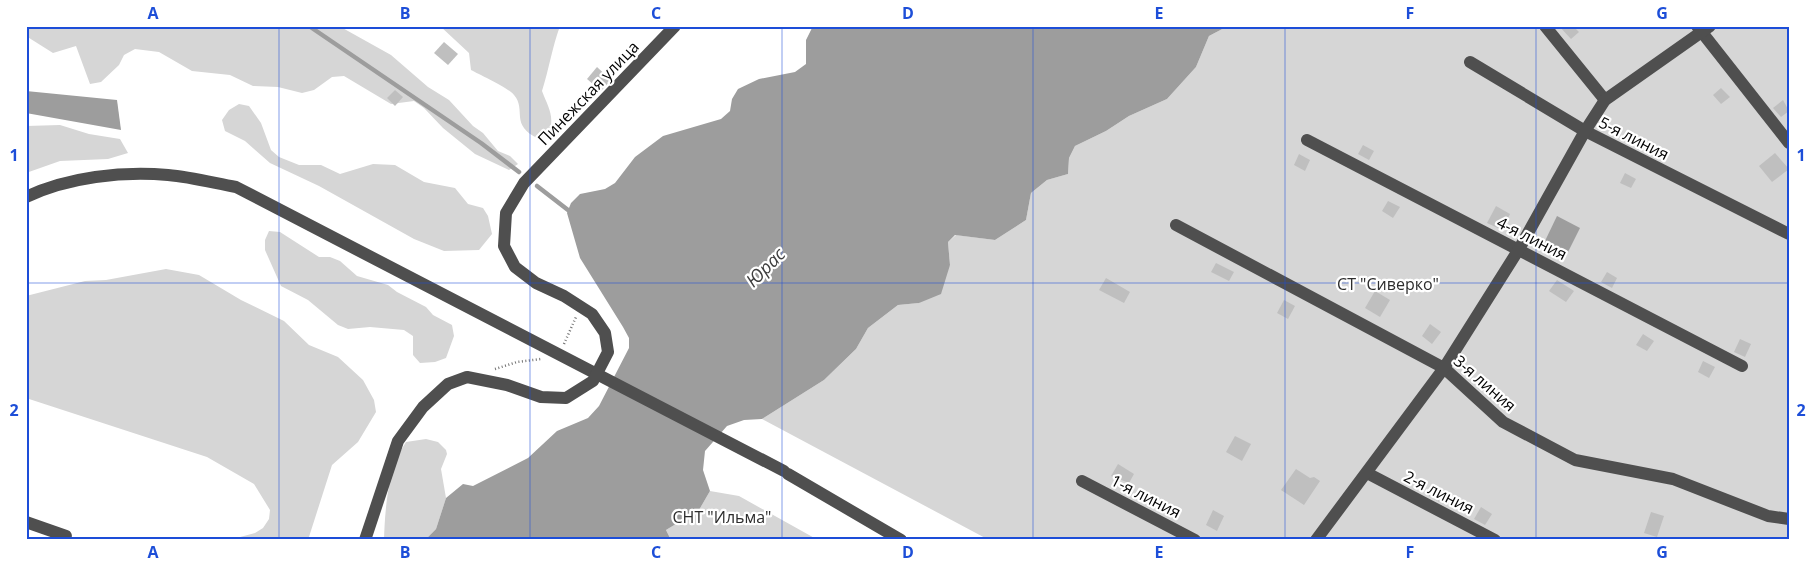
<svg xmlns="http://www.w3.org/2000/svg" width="1815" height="566" font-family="'Open Sans',sans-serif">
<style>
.green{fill:#d6d6d6}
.water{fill:#9d9d9d}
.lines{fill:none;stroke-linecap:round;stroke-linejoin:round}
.stream{stroke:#9d9d9d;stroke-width:4.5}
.building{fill:#bfbfbf}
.path{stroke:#717171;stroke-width:2.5;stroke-dasharray:1 2.5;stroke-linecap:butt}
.minor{stroke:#4f4f4f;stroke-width:12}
.grid{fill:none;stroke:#1d4ed8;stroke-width:1;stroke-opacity:0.55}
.labels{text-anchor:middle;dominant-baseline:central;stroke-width:4.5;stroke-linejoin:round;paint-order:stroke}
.street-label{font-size:16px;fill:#000;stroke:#fff}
.park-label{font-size:16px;fill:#2d2d2d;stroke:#fff}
.water-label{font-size:18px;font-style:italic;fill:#3e3e3e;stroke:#fff}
.neatline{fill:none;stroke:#1d4ed8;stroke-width:2}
.grid-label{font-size:16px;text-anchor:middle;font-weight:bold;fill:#1d4ed8}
</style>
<rect width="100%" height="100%" fill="#fff"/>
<!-- green -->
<g class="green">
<polygon points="26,26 339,26 391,55 428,87 449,100 473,126 483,133 498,151 510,156 518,164 509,170 475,154 443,128 424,108 414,101 391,104 344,76 332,77 314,90 302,93 278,87 253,86 230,75 192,71 159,52 135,49 124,55 119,65 101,82 90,84 76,46 53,53 26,36"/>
<path d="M440,26H560C552,48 549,69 542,91C548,107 555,116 549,133L539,139C509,125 527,110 514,95C509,88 480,75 471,70L469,53Z"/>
<polygon points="1228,26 1789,26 1789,540 989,540 762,419 824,380 856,349 868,328 898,305 919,303 950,265 948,242 956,235 995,240 1026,220 1031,193 1047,180 1068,174 1069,158 1075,146 1106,131 1129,116 1167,99 1196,67 1209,36"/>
<polygon points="239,104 249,106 261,123 271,150 279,157 299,165 321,165 340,174 373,164 395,165 424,182 455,188 468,204 483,208 488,216 492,234 479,250 444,251 414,239 319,186 270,163 245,141 225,131 222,120 229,110"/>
<polygon points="60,125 89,134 120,139 128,153 108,159 60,161 26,173 26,126"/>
<polygon points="269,231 280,232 319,257 330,257 340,261 357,276 388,285 397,292 426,307 433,315 452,325 454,336 446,358 435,362 420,363 413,355 413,336 404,330 370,327 348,329 338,325 308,300 281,286 265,250 265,240"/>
<polygon points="166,269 199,275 241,300 284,321 309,345 338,357 363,380 374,400 376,412 358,442 332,465 308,540 229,540 255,533 263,528 269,519 270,510 254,484 207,457 26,398 26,296 85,281 106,280"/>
<path d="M426,439L438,442L446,450L447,454L441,469L446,498L436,529L425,540H384C385,508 388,468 406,442Z"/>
<polygon points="710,491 739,496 818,540 671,540 666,530 699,510"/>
</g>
<!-- water -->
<g class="water">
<polygon points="813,26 1228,26 1209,36 1196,67 1167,99 1129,116 1106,131 1075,146 1069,158 1068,174 1047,180 1031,193 1026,220 995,240 955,235 948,242 950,265 941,294 919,303 898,305 868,328 856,349 824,380 762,419 744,420 727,426 705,451 703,470 710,491 699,510 666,530 671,540 425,540 436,529 446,498 463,484 473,486 528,458 557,431 588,418 599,406 629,348 629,338 623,327 580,258 567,213 571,203 580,194 605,189 615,183 635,157 663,136 721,119 730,111 732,99 738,89 759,79 795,72 806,64 806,40"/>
<polygon points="26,91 117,100 121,130 26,113"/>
<polygon points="1557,216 1580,228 1566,256 1544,243"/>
</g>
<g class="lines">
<!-- stream -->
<g class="stream">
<polyline points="309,26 481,143 519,172"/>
<polyline points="537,186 568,210"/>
</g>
</g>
<!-- building -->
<g class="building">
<polygon points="1559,26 1573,26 1579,32 1571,39"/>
<polygon points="444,42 458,54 448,65 434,53"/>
<polygon points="597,67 611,80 601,91 587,79"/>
<polygon points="1721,88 1730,97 1721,104 1713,95"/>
<polygon points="395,90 403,97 395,106 387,98"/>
<polygon points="1783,100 1789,111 1781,117 1773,108"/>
<polygon points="1363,145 1374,151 1369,160 1358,154"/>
<polygon points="1775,153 1789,169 1772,182 1759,166"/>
<polygon points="1299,154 1310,160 1305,171 1294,165"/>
<polygon points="1625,173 1636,179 1631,188 1620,183"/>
<polygon points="1388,201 1400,207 1393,218 1382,211"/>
<polygon points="1496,206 1510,214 1502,230 1487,223"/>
<polygon points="1216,263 1234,272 1229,281 1211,272"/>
<polygon points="1607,272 1617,278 1612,288 1601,282"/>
<polygon points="1106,278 1130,292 1124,303 1099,290"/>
<polygon points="1557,280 1574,291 1566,302 1549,291"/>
<polygon points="1375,291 1390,300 1380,317 1365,308"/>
<polygon points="1284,300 1295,306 1288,319 1277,313"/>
<polygon points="1430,324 1441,332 1432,344 1422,336"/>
<polygon points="1643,334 1654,341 1647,351 1636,345"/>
<polygon points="1740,339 1751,344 1745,357 1734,352"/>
<polygon points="1703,361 1715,367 1709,378 1698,372"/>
<polygon points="1235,436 1251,444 1242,461 1226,452"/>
<polygon points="1118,464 1134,474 1129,483 1111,476"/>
<polygon points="1296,469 1310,478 1314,477 1320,481 1304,505 1281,490"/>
<polygon points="1433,485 1443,490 1443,497 1439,502 1427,495"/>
<polygon points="1481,507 1492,514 1485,525 1474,519"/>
<polygon points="1213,510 1224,516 1217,531 1206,525"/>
<polygon points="1651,512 1664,516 1657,537 1644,533"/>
</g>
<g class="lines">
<!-- path -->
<g class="path">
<polyline points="564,344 576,317"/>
<polyline points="495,369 517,362 541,359"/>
</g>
<!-- minor -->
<g class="minor">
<polyline points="1545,26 1605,100"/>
<polyline points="1697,26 1789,143"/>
<polyline points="1470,62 1585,131 1789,234"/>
<polyline points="1307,140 1742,366"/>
<path d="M26,197C68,177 122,171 168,175C191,177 214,183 236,187L784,471"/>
<polyline points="1176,225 1444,368 1503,422 1575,460 1673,479 1768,516 1789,519"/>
<polyline points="1367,473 1495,540"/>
<polyline points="788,474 901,540"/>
<polyline points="1082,481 1195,540"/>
<polyline points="26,522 66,536 65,540"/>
<polyline points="365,540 398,441 423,407 448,384 467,377 507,385 541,397 566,398 593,381 608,352 605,333 592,314 564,296 536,283 515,267 504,246 506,213 524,183 675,26"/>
<polyline points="1316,540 1444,368 1519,249 1585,131 1605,100 1710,26"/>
</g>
</g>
<!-- grid -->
<path class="grid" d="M279,26V540M530,26V540M782,26V540M1033,26V540M1285,26V540M1536,26V540M26,283H1789"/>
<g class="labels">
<!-- street labels -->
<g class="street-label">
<text transform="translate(588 93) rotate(-46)">Пинежская улица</text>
<text transform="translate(1634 138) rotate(27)">5-я линия</text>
<text transform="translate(1532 238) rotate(27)">4-я линия</text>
<text transform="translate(1485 383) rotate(41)">3-я линия</text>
<text transform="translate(1439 492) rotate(27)">2-я линия</text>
<text transform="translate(1146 496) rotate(27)">1-я линия</text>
</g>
<!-- park labels -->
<g class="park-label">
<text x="1388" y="284">СТ "Сиверко"</text>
<text x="722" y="517">СНТ "Ильма"</text>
</g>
<!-- water labels -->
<g class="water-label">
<text transform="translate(765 267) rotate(-45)">Юрас</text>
</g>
</g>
<!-- border -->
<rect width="1815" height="566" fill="none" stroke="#ffffff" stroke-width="55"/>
<rect x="28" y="28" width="1760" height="510" class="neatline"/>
<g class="grid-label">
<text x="153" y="19">A</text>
<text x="405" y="19">B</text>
<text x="656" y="19">C</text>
<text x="908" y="19">D</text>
<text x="1159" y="19">E</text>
<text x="1410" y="19">F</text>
<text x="1662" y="19">G</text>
<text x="14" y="161">1</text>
<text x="1801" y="161">1</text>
<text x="14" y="416">2</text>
<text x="1801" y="416">2</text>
<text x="153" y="558">A</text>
<text x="405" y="558">B</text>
<text x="656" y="558">C</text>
<text x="908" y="558">D</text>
<text x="1159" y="558">E</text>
<text x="1410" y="558">F</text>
<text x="1662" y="558">G</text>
</g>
</svg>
